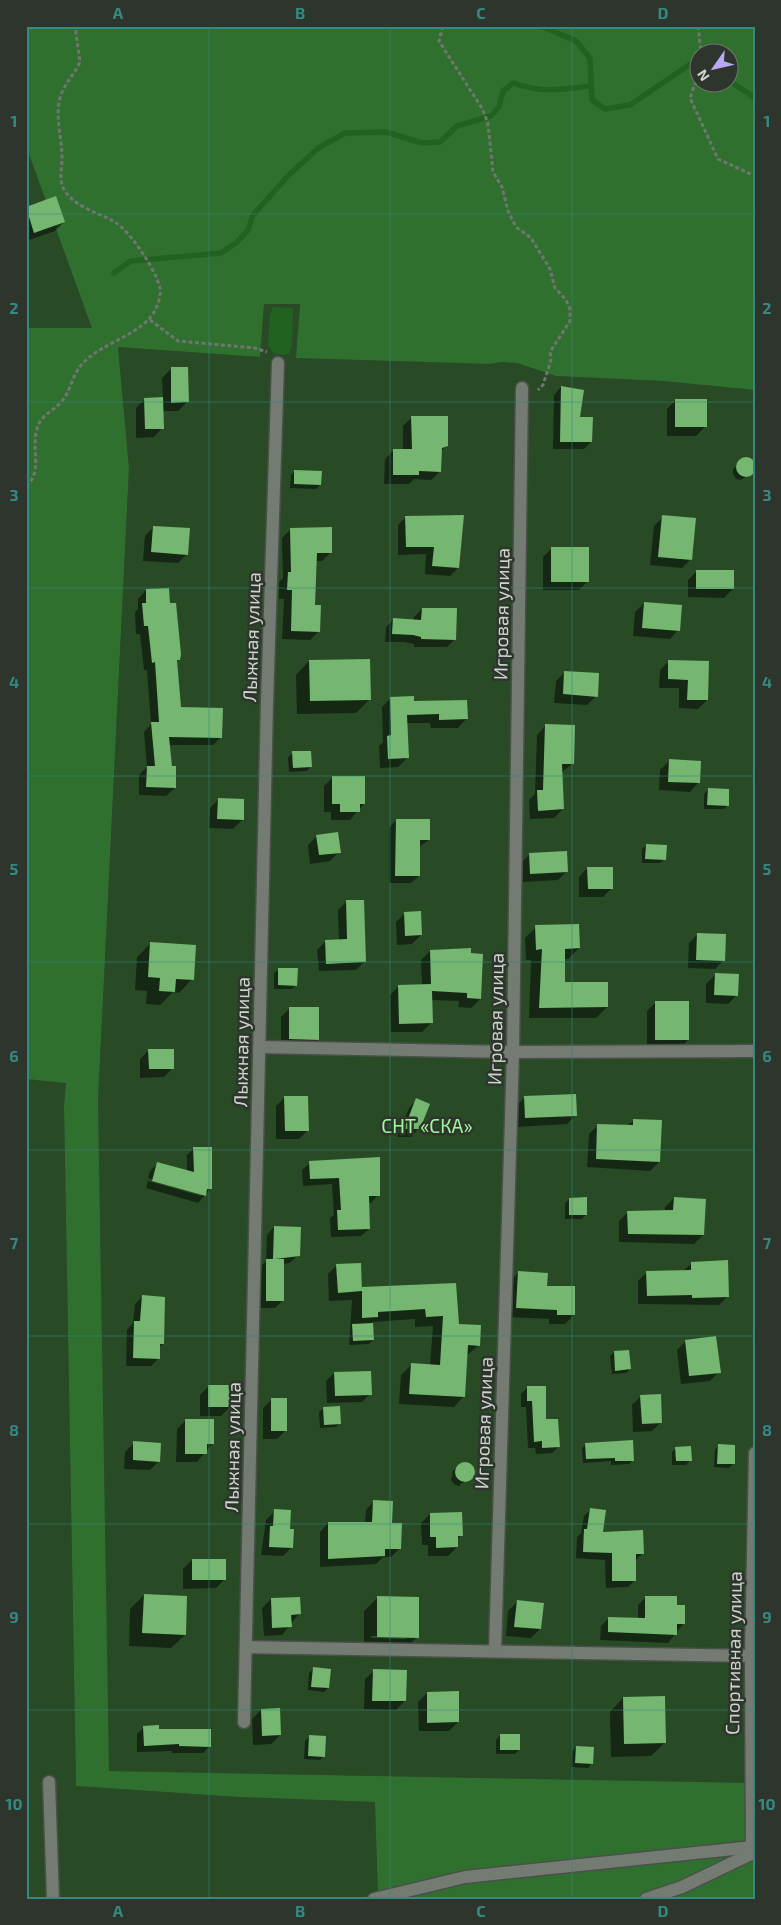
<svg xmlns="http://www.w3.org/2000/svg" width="781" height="1925" font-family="'Exo 2',sans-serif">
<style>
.green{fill:#284b26;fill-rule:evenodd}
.forest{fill:#30702f;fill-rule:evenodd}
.water{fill:#226221}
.shadow{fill:#0007;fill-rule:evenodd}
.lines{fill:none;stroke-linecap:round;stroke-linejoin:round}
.stream{stroke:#226221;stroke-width:5.5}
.building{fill:#75b671}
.minor-casing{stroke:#4a5049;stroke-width:15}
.path{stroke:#70766f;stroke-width:3;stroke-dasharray:4 2.5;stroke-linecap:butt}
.minor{stroke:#737b72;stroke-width:12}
.grid{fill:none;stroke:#358981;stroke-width:1;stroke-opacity:0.55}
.labels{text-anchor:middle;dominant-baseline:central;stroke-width:5;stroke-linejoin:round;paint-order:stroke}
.street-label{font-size:19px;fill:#cfd4cf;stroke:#2e352d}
.park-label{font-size:19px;fill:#a2f99e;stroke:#2e352d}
.neatline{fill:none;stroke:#358981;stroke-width:2}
.grid-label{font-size:16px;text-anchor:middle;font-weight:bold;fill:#358981}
</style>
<rect width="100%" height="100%" fill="#2e352d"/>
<!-- green -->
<g class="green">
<polygon points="26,146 93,329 26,328"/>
<path d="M264,303L300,304L297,358L490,364L500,362L517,363L556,376L663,381L755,390V1783L108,1771L98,1101L129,468L118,347L260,357ZM291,308L292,346L289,354L280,356L270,349Z"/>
<polygon points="26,1079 66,1082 64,1105 76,1786 239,1797 375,1802 378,1899 26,1899"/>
</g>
<!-- forest -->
<path class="forest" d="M26,26H755V390L663,381L556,376L517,363L501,362L490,364L296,358L300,304H264L260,357L118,347L129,468L98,1101L109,1771L755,1783V1899H378L375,1802L239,1797L76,1786L64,1105L66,1083L26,1079V328H92L26,146ZM698,52H728V82H698Z"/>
<!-- water -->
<path class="water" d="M273,307L291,308L293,310L292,346L289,354C280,357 272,354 268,345L270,315Z"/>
<!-- shadow -->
<g class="shadow">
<polygon points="55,198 64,222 55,231 26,241 26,208"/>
<polygon points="171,369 187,402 178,411 162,411 162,428 154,437 136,438 136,408 145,399 163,399 162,378"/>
<polygon points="561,387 591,442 584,449 553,449 554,395"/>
<polygon points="676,400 705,427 696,436 667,436 667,409"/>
<polygon points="412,417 446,446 441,451 440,471 431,480 414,479 409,484 384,484 385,459 394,450 403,450 403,426"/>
<polygon points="744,459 752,461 754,466 751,473 741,480 736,479 733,474 733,469"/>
<polygon points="295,471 320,485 316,489 290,488 291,475"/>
<polygon points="406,517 458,568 450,576 425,574 426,554 398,555 398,525"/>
<polygon points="663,517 691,559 682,568 650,565 654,526"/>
<polygon points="154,527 187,554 178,563 143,561 145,536"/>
<polygon points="291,529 331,552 322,561 315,561 313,606 319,631 310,640 282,639 284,599 279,599 279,582 283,578 282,538"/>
<polygon points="552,548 588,581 579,590 543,590 543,557"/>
<polygon points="697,571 733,589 724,598 688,597 688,580"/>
<polygon points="146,590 169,605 179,659 176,663 179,708 221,737 213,745 169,745 175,788 166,796 139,795 139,775 147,767 144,732 151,724 147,670 144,670 140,634 136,634 135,612 138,609 138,599"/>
<polygon points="644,603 678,630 670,639 633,636 635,612"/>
<polygon points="422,609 455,639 447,647 414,647 414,644 404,642 385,642 386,627 394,619 414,621 414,617"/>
<polygon points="309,661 370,699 356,713 297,714 296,675"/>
<polygon points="669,661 708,662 707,700 698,709 679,708 679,688 659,688 660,670"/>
<polygon points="565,672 596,696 587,705 554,703 556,681"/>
<polygon points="391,698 413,702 466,719 458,728 431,728 430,723 406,723 407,758 398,767 380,768 379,746 383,742 382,707"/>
<polygon points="545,726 572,764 561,773 563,809 554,818 530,819 529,800 535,794 537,735"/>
<polygon points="293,753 311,766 307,771 289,772 288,757"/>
<polygon points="669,761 698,783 690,792 659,790 660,770"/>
<polygon points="333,777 364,804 350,820 331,820 331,812 324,812 324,786"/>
<polygon points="708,790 728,805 724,809 704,809 704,794"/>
<polygon points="219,799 242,820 233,829 209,828 210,808"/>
<polygon points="396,820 429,840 419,847 419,876 411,883 389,883 389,828"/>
<polygon points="317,836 339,852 330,861 310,864 308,845"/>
<polygon points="646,845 664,859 660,863 642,863 642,849"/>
<polygon points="530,854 567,871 558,880 522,882 521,863"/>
<polygon points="587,868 612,888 603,897 579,897 579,877"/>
<polygon points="346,902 364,962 356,970 319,971 317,950 325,942 339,941 338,910"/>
<polygon points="405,913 421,935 412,944 397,945 396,922"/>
<polygon points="536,927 579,948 568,959 564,959 563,983 607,1007 596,1018 529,1018 531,960 526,960 525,938"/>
<polygon points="698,934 724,960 715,969 688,968 689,943"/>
<polygon points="150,944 192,979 179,993 173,992 160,1005 146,1004 147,991 135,990 137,957"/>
<polygon points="430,951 480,999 471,1008 458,1007 459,1001 431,1000 431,1023 422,1032 391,1032 390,995 399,986 422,986 421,960"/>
<polygon points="279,969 296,985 292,989 274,989 274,973"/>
<polygon points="715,975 737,995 728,1004 706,1003 706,984"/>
<polygon points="656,1002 688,1040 679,1049 647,1049 647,1011"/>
<polygon points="290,1008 318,1040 309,1049 281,1048 281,1017"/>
<polygon points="149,1050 173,1068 164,1077 140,1078 140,1059"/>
<polygon points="285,1097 308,1130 299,1139 276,1139 276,1106"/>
<polygon points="525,1097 576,1115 567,1124 517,1127 516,1106"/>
<polygon points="417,1100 419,1128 411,1137 397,1137 409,1108"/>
<polygon points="634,1120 659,1162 650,1171 587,1167 589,1134 598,1125 627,1126"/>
<polygon points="194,1148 211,1188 198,1203 146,1188 148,1181 201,1196 203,1194 148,1178 150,1171 157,1164 187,1172 187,1155"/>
<polygon points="310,1163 378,1195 371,1203 368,1203 369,1229 361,1236 331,1237 330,1218 334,1215 332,1184 303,1186 302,1170"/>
<polygon points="674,1198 703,1235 694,1244 619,1242 619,1221 628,1212 665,1212 665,1207"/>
<polygon points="569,1199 586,1214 582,1219 565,1219 565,1203"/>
<polygon points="274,1227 298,1255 290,1263 283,1264 283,1300 275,1308 259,1308 259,1268 266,1261 267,1235"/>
<polygon points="692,1263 728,1296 719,1305 638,1304 638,1281 647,1272 683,1271"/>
<polygon points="337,1265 361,1290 455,1284 458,1325 479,1345 466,1356 464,1396 454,1407 399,1404 401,1375 411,1365 430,1366 433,1326 415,1327 415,1319 372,1322 373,1340 369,1344 349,1345 352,1300 329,1301 328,1274"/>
<polygon points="518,1273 546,1287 574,1315 565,1324 549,1324 549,1319 508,1317 509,1282"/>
<polygon points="143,1296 163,1344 159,1347 159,1358 151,1366 126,1366 127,1330 133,1323 135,1304"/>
<polygon points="686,1341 719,1372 710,1381 681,1384 677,1350"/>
<polygon points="614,1352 630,1369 626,1373 612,1374 610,1356"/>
<polygon points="334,1373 370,1394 362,1402 327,1403 326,1381"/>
<polygon points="209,1386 230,1407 221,1416 200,1416 200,1395"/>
<polygon points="528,1387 559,1446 552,1453 536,1454 535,1448 528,1448 526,1407 521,1407 521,1394"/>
<polygon points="641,1396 661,1422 652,1431 633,1432 632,1405"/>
<polygon points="272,1399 286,1430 277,1439 263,1439 263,1408"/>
<polygon points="324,1408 340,1423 336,1427 320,1428 319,1412"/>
<polygon points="186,1420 213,1443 197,1462 176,1462 177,1429"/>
<polygon points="134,1443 159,1461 150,1470 124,1469 125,1452"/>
<polygon points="586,1444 633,1460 629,1464 611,1465 611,1461 583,1463 582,1448"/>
<polygon points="719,1445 733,1464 729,1468 714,1467 715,1450"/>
<polygon points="676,1448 690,1460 686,1465 672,1465 672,1452"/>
<polygon points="462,1463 468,1464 474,1471 471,1479 460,1484 460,1486 455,1485 451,1480 453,1471"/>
<polygon points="374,1501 391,1524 399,1549 391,1557 383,1557 376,1564 320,1567 320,1532 328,1523 365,1523 366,1510"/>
<polygon points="591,1509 602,1533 643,1553 636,1560 635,1580 628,1587 606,1588 605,1560 576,1558 577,1537 581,1533 584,1516"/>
<polygon points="275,1511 288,1530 292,1547 283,1556 261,1555 266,1520"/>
<polygon points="430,1514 461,1535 457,1540 457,1547 448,1556 428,1556 428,1545 422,1545 421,1523"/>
<polygon points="192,1560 225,1579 216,1588 183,1589 183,1569"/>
<polygon points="144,1595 185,1635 171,1648 129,1646 130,1609"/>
<path d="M378,1597L417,1637L404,1651L364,1650V1611ZM371,1636H406V1639L371,1638Z"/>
<polygon points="646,1597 676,1606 684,1623 668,1643 600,1640 601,1626 609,1618 638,1619 638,1605"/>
<polygon points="271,1599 299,1614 282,1635 264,1636 262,1608"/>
<polygon points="517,1602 540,1629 531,1638 506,1636 508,1611"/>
<polygon points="313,1669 328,1688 324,1692 308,1690 309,1673"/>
<polygon points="374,1671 405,1701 396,1710 364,1709 365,1679"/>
<polygon points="427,1693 458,1722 449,1731 419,1731 418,1702"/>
<polygon points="623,1698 665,1742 651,1756 611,1757 610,1712"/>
<polygon points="261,1710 280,1735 271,1744 253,1745 252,1719"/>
<polygon points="144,1727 158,1730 210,1746 203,1753 172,1753 172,1751 137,1752 137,1734"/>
<polygon points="500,1735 519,1750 515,1754 496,1754 496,1740"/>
<polygon points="310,1736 324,1756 320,1760 304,1759 305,1741"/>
<polygon points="576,1747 592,1763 588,1768 571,1767 572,1752"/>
</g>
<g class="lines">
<!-- stream -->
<g class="stream">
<polyline points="541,26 576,41 590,58 592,100 605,109 630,105 698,59"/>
<polyline points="728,80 755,98"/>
<path d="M114,273L131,261L221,253L237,242L248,230L253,215L288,176L317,149L345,133L386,132L422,143L440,142L457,126L491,116L499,107L503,91L513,83C542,93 561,90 590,86"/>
</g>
</g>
<!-- building -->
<g class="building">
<polygon points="56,196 65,222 34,233 26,207"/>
<polygon points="171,367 188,367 189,402 171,403"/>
<polygon points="561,386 584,390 580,417 593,417 592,442 560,442"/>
<polygon points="163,397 164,429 145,429 144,398"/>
<rect x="675" y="399" width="32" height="28"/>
<polygon points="411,416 448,416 448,446 442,448 441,472 419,471 419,475 393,475 393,449 412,449"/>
<circle cx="746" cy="467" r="10"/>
<polygon points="294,470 322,471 321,485 294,484"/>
<polygon points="464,515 459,568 432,566 434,547 406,547 405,516"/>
<polygon points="662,515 696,518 692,560 658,557"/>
<polygon points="153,526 190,528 188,555 151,552"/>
<polygon points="332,527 332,553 317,553 315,605 321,605 320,632 291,631 292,590 287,590 288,572 291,572 290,528"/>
<rect x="551" y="547" width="38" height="35"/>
<rect x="696" y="570" width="38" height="19"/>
<polygon points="169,588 170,603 176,603 181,654 180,660 177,660 181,707 223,708 222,738 169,737 172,766 176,766 176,788 146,787 147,766 155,766 151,722 159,722 155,662 152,663 148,626 144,626 142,603 146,603 146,589"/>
<polygon points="644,602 682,605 680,631 642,628"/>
<polygon points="422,608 457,608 456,640 421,639 421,637 413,635 392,634 393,618 421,620"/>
<polygon points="370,659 371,700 310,701 309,660"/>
<polygon points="668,660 709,661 708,700 687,700 688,680 668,679"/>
<polygon points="564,671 599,673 598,697 563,694"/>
<polygon points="414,696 414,701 467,700 468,719 439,720 439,714 407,715 409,758 388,759 387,736 391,735 390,697"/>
<polygon points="545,724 575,725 574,764 562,764 564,809 538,811 537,790 543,790"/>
<polygon points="292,751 311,751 312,767 293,768"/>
<polygon points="669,759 701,761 700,783 668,782"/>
<polygon points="332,776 365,776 365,804 360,804 360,812 340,812 340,804 332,804"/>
<polygon points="708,788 729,789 729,806 707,805"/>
<polygon points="218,798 244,799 244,820 217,819"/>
<polygon points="396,819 430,819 430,840 420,840 420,876 395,876"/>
<polygon points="338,832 341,853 319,855 316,835"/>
<polygon points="646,844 667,845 666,860 645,859"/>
<polygon points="567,851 568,872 530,874 529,853"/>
<polygon points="587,867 613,867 613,889 588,889"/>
<polygon points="346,900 364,900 366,962 326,964 325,940 347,939"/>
<polygon points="421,911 422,935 405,936 404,912"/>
<polygon points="579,924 580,948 565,949 565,982 608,982 608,1007 539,1008 542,949 536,950 535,925"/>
<polygon points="697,933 726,934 725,961 696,960"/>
<polygon points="150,942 196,945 194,980 176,979 175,992 159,991 160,978 148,977"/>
<polygon points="471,948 471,953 483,954 481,999 467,998 467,993 432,991 433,1023 399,1024 398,985 431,984 430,950"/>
<polygon points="278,968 298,968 297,986 278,985"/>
<polygon points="715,973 739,974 738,996 714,995"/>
<rect x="655" y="1001" width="34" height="39"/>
<polygon points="289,1007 319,1007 319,1040 289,1039"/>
<polygon points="148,1049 174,1049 174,1069 149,1069"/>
<polygon points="576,1094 577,1116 525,1118 524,1096"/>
<polygon points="284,1096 308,1096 309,1131 285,1131"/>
<polygon points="416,1098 430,1104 420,1129 404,1129"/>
<polygon points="633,1119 662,1120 660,1162 596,1159 597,1124 633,1125"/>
<polygon points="193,1147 212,1147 212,1189 207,1189 206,1196 152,1181 157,1162 194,1172"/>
<polygon points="380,1157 380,1196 369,1196 370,1229 338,1230 337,1210 341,1210 339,1178 310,1179 309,1161"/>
<polygon points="587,1197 587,1215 569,1215 569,1198"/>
<polygon points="674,1197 706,1199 704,1235 628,1234 627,1211 673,1210"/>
<polygon points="274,1226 301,1227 300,1256 275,1259 284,1259 284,1301 266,1301 266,1259 273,1259"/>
<polygon points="728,1260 729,1297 692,1298 692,1295 647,1296 646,1271 691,1270 691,1262"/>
<polygon points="361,1263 362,1291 338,1293 336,1264"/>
<polygon points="518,1271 548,1273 547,1286 575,1286 575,1315 557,1315 557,1310 516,1308"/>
<polygon points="456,1283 459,1324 481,1325 480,1346 468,1345 465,1397 409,1394 411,1363 440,1365 443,1316 426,1317 425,1309 378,1312 378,1317 362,1318 362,1287"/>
<polygon points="142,1295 165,1297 164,1344 160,1344 160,1359 133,1358 134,1321 140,1321"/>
<polygon points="373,1323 374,1340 353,1341 352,1324"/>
<polygon points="716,1336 721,1373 689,1376 685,1340"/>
<polygon points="629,1350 631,1369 615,1371 614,1351"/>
<polygon points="371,1371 372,1395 335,1396 334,1372"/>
<polygon points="208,1385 232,1385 231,1407 208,1407"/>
<polygon points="527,1386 546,1386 546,1419 558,1419 560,1447 542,1448 542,1441 534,1442 532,1401 527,1401"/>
<polygon points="661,1394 662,1423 642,1424 640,1395"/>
<rect x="271" y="1398" width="16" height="33"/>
<polygon points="340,1406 341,1424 324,1425 323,1407"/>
<polygon points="185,1419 214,1419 214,1444 207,1444 207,1454 185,1454"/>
<polygon points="633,1440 634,1461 615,1461 615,1458 586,1459 585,1443"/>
<polygon points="133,1441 161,1443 160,1462 133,1460"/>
<polygon points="718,1444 735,1445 735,1464 717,1464"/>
<polygon points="691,1446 692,1461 676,1461 675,1447"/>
<circle cx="465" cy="1472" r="10"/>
<polygon points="373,1500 393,1501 392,1523 402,1523 401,1549 385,1549 385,1556 328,1559 328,1522 372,1522"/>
<polygon points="590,1508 606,1510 603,1532 643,1530 644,1554 636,1554 636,1581 612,1581 612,1553 583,1552 584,1529 587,1529"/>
<polygon points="274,1509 291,1510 290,1529 294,1529 293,1548 269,1547 270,1526 273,1526"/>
<polygon points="462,1512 463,1536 458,1536 458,1547 436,1548 436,1537 430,1537 430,1513"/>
<rect x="192" y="1559" width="34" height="21"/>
<polygon points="144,1594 187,1596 186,1635 142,1633"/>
<polygon points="377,1596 419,1597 419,1638 377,1637"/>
<polygon points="645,1596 677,1596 677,1605 685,1605 685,1624 677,1624 677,1635 608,1632 608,1617 645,1618"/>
<polygon points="300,1597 301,1614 291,1615 292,1627 272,1628 271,1598"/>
<polygon points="517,1600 544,1603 541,1629 514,1627"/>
<polygon points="313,1667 331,1669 329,1688 311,1687"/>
<polygon points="373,1669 407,1670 406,1701 372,1701"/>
<polygon points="459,1691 459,1722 427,1723 427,1692"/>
<polygon points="665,1696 666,1743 624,1744 623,1697"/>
<polygon points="280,1708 281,1735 262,1736 261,1709"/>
<polygon points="159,1725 159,1729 211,1729 211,1747 179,1746 179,1744 144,1746 143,1726"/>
<rect x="500" y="1734" width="20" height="16"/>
<polygon points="309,1735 326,1736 325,1757 308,1756"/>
<polygon points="576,1746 594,1747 593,1764 575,1763"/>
</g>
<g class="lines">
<defs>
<g id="minor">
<polyline points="259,1047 513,1052 755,1051"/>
<polyline points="246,1647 755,1656"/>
<polyline points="495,1650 513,1052 522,388"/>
<polyline points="244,1722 267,703 278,363"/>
<polyline points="49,1782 53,1899"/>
<polyline points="752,1853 751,1656 755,1453"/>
<polyline points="374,1899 465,1877 753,1847"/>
<polyline points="646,1899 682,1887 755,1852"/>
</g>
</defs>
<!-- minor casing -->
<use href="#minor" class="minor-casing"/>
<!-- path -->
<g class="path">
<polyline points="443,26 439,41 483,110 488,124 493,172 502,187 508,211 516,227 531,238 550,269 555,288 566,300 570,309 570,321 550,352 551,360 543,385 538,390"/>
<polyline points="698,26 701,52"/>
<polyline points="698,75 690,98 718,159 755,176"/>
<polyline points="150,320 178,341 255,348 267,352"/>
<path d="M26,486C43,473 31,448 37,429C41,414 53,412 61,402C70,393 71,379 79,368C97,342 146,336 157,306C159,302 161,292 160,288C156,270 129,229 113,221C97,212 75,207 65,191C58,181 62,169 62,158C62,139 56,121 59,102C62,86 74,75 80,62L75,26"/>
</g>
<!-- minor -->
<use href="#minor" class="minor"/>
</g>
<!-- grid -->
<path class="grid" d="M209,26V1899M390,26V1899M572,26V1899M26,214H755M26,402H755M26,588H755M26,776H755M26,962H755M26,1150H755M26,1336H755M26,1524H755M26,1710H755"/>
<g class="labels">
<!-- street labels -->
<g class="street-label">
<text transform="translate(501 614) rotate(-89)">Игровая улица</text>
<text transform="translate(251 637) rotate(-88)">Лыжная улица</text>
<text transform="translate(495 1019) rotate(-89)">Игровая улица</text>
<text transform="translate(241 1042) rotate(-89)">Лыжная улица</text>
<text transform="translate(483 1423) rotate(-88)">Игровая улица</text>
<text transform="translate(232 1447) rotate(-89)">Лыжная улица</text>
<text transform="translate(733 1653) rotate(-89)">Спортивная улица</text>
</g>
<!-- park labels -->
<g class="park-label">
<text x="427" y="1125">СНТ «СКА»</text>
</g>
</g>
<!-- border -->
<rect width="781" height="1925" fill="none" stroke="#2e352d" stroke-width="55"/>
<!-- north arrow -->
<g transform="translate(714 68) rotate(236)"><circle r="24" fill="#2e352d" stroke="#6e756e"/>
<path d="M0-4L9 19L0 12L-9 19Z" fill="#baaaf6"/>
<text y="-8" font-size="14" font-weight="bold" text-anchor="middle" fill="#cfd4cf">N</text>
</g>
<rect x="28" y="28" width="726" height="1870" class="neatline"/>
<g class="grid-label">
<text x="118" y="19">A</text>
<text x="300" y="19">B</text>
<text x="481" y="19">C</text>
<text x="663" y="19">D</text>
<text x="14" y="127">1</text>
<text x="767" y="127">1</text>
<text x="14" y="314">2</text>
<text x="767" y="314">2</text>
<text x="14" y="501">3</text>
<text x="767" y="501">3</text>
<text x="14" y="688">4</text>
<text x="767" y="688">4</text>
<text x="14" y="875">5</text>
<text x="767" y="875">5</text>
<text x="14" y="1062">6</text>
<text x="767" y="1062">6</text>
<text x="14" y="1249">7</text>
<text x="767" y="1249">7</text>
<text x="14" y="1436">8</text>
<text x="767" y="1436">8</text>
<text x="14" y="1623">9</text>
<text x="767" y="1623">9</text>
<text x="14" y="1810">10</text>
<text x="767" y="1810">10</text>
<text x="118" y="1917">A</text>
<text x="300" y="1917">B</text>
<text x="481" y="1917">C</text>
<text x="663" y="1917">D</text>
</g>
</svg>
